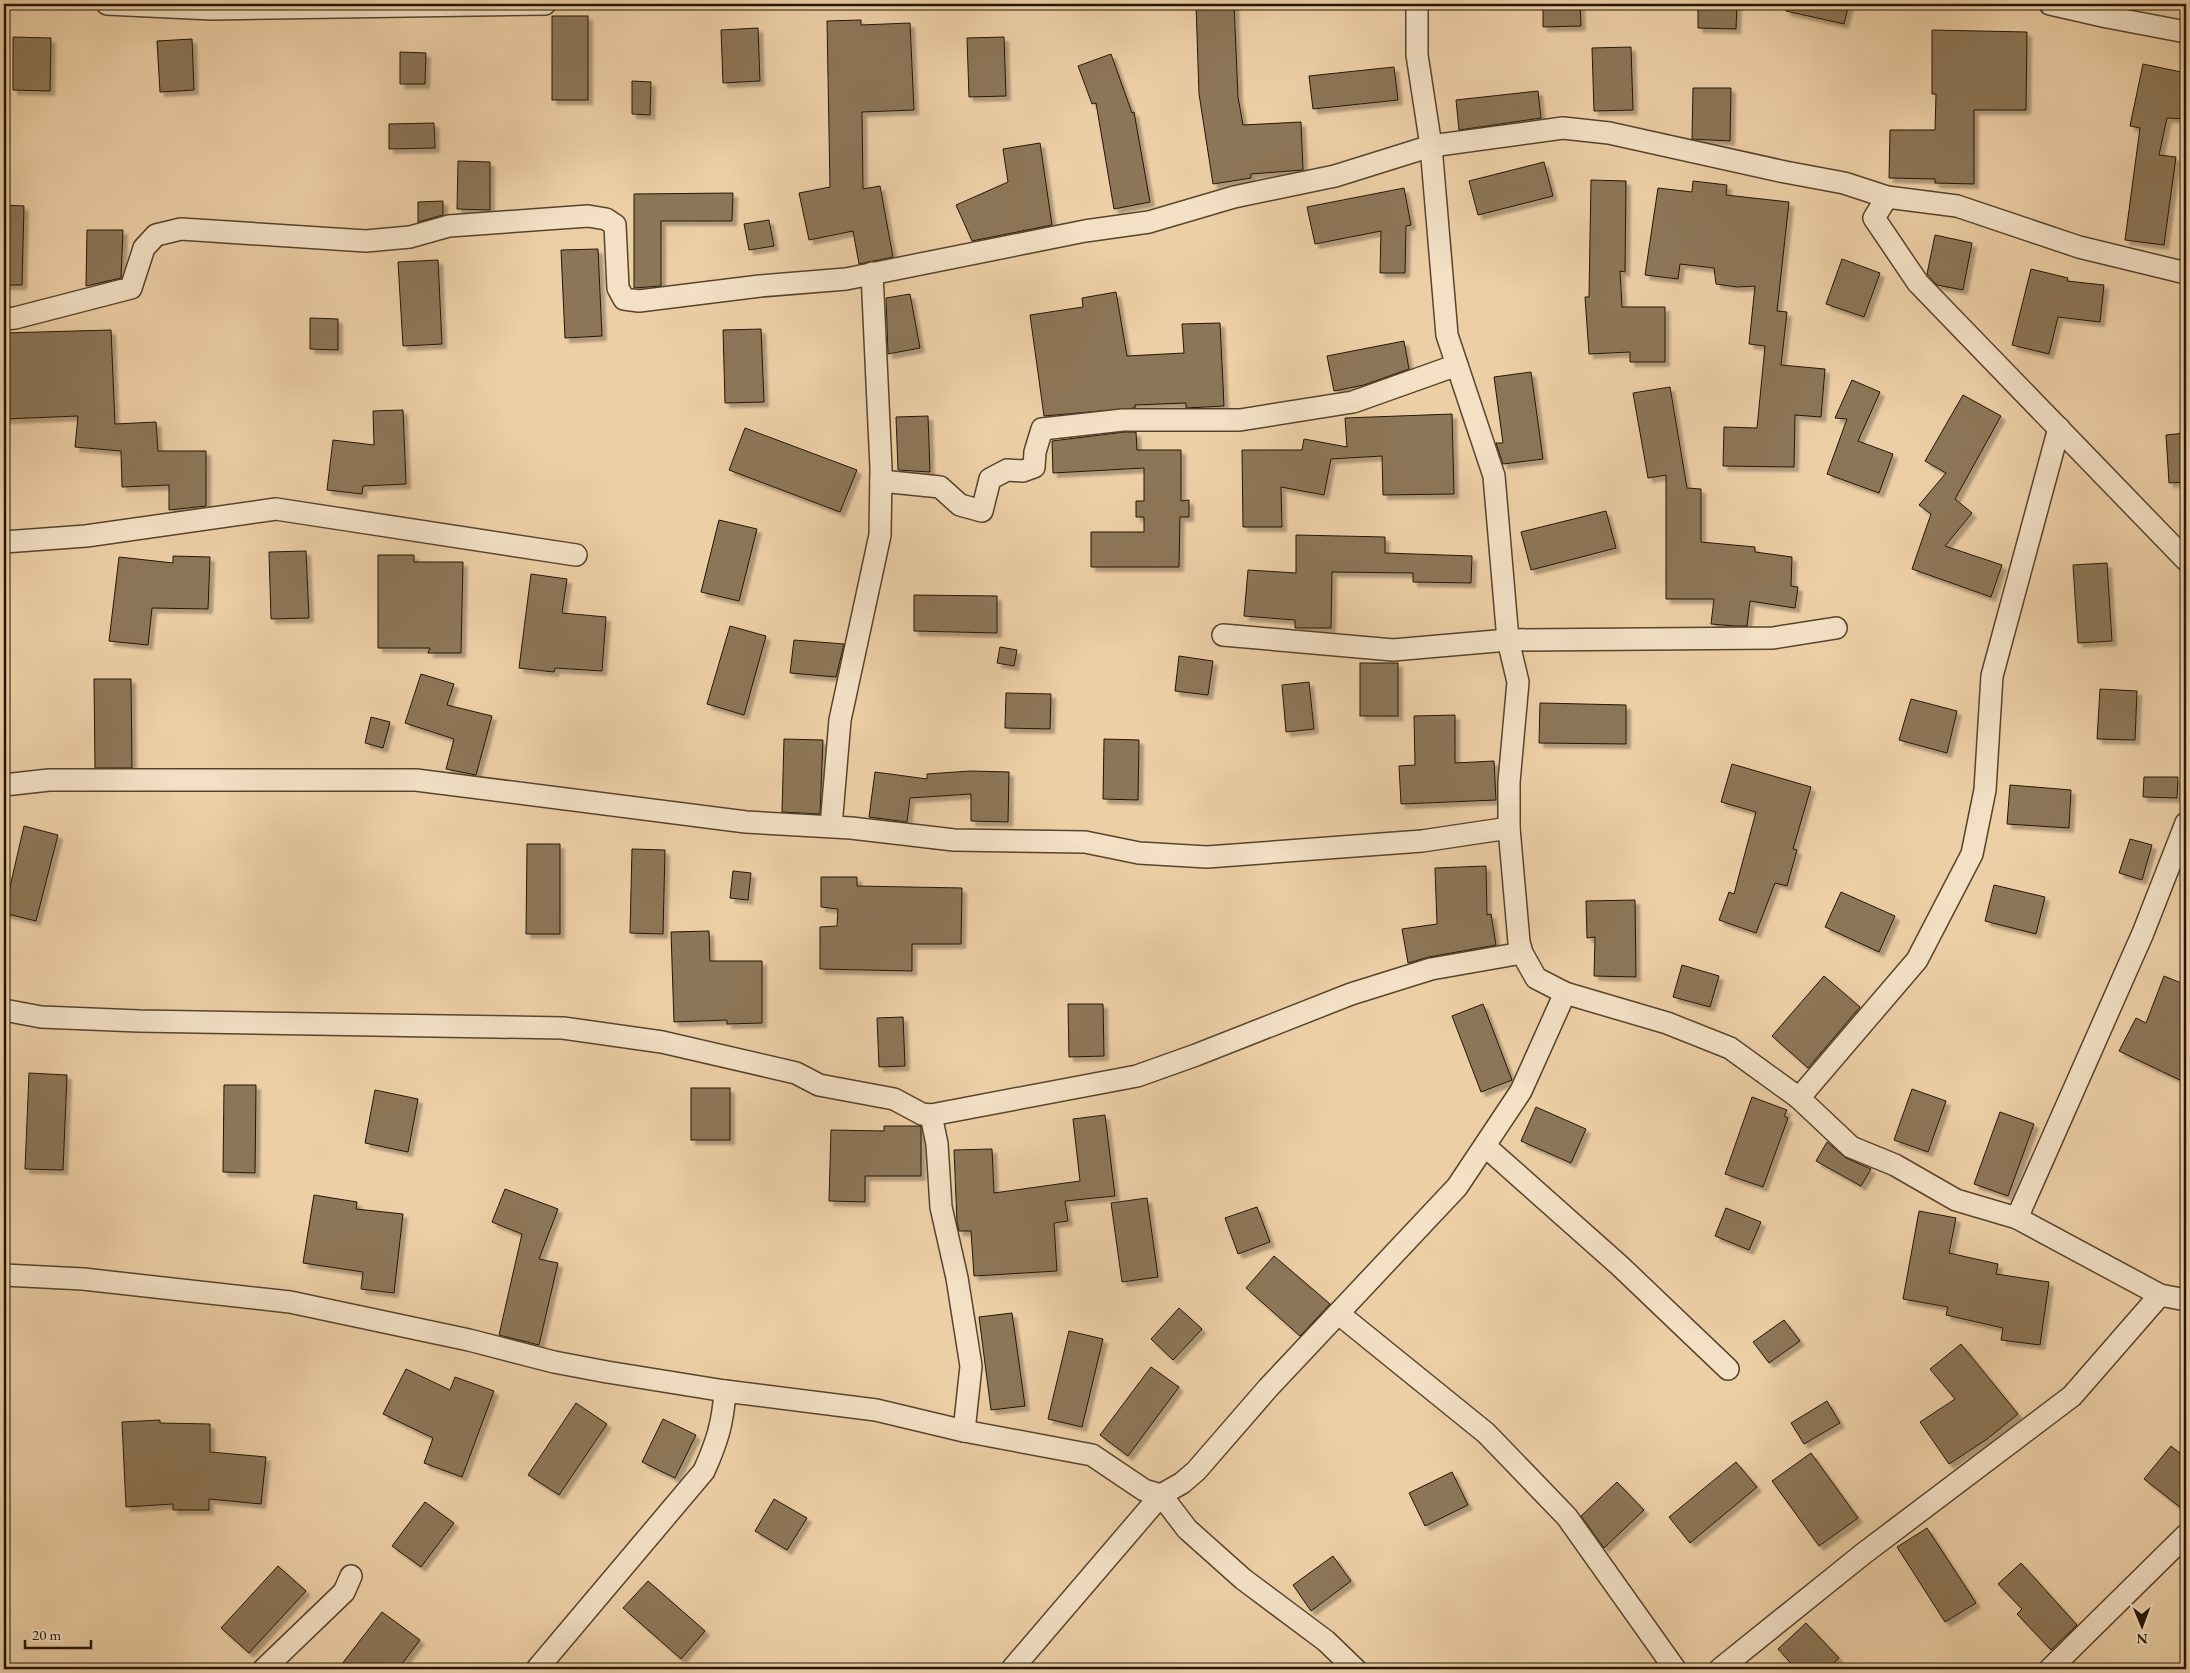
<svg xmlns="http://www.w3.org/2000/svg" width="2190" height="1673" font-family="'EB Garamond',serif">
<style>
.building{fill:#8d7658;stroke:#241603;filter:url(#shadow)}
.lines{fill:none;stroke-linecap:round;stroke-linejoin:round}
.street-casing{stroke:#56442c;stroke-width:24}
.street{stroke:#f3e0c5;stroke-width:21}
</style>
<defs>
<filter id="shadow"><feDropShadow dx="4.5" dy="4.5" stdDeviation="1" flood-color="#0004"/></filter>
</defs>
<rect width="100%" height="100%" fill="#edcfa6"/>
<filter id="stains"><feTurbulence type="fractalNoise" baseFrequency=".004" numOctaves="4"/><feColorMatrix values="0 0 0 0 .2 0 0 0 0 .09 0 0 0 0 .02 0 0 0 .5 -.17"/></filter>
<radialGradient id="worn" r=".72"><stop offset=".6" stop-color="#630" stop-opacity="0"/><stop offset="1" stop-color="#630" stop-opacity=".3"/></radialGradient>
<!-- building -->
<g class="building">
<polygon points="1196,4 1234,4 1238,97 1243,125 1301,122 1303,170 1251,174 1251,178 1213,184 1199,94"/>
<polygon points="1543,4 1580,4 1581,26 1543,27"/>
<polygon points="1698,4 1737,4 1736,29 1698,28"/>
<polygon points="1786,4 1849,4 1844,24 1786,11"/>
<rect x="552" y="16" width="36" height="84"/>
<polygon points="861,20 861,25 910,23 914,110 862,112 863,189 880,186 893,257 859,264 853,231 809,240 799,193 830,187 827,21"/>
<polygon points="758,28 760,81 723,83 721,30"/>
<polygon points="1932,30 2027,32 2026,110 1974,110 1974,184 1935,183 1935,179 1889,178 1890,130 1935,130 1936,94 1932,94"/>
<polygon points="13,37 51,38 50,91 13,90"/>
<polygon points="1004,37 1006,96 969,97 967,38"/>
<polygon points="192,39 194,90 160,92 157,41"/>
<polygon points="1631,47 1633,110 1594,111 1592,48"/>
<polygon points="400,52 426,53 425,84 400,84"/>
<polygon points="1111,54 1132,113 1134,112 1150,202 1114,209 1096,103 1092,104 1078,66"/>
<polygon points="2143,64 2186,73 2186,119 2167,118 2159,155 2176,157 2164,245 2125,240 2140,128 2130,126"/>
<polygon points="1394,67 1398,100 1313,109 1309,76"/>
<polygon points="632,81 651,82 650,115 632,114"/>
<polygon points="1693,88 1731,88 1730,141 1692,139"/>
<polygon points="1538,91 1541,118 1459,130 1456,100"/>
<polygon points="434,123 435,148 389,149 389,124"/>
<polygon points="1040,143 1052,225 972,241 956,205 1008,182 1003,149"/>
<polygon points="458,161 490,162 490,210 457,209"/>
<polygon points="1544,162 1553,196 1478,215 1469,181"/>
<polygon points="1591,180 1626,181 1625,272 1620,271 1622,307 1665,307 1665,362 1630,362 1630,352 1589,354 1585,297 1589,297"/>
<polygon points="1693,181 1727,185 1726,195 1789,202 1777,311 1787,312 1781,365 1825,369 1821,417 1795,415 1794,467 1723,466 1724,427 1757,428 1765,346 1749,344 1755,286 1737,287 1716,284 1714,268 1680,264 1678,279 1645,275 1658,188 1692,192"/>
<polygon points="1404,188 1411,225 1406,226 1405,273 1380,273 1381,231 1315,244 1307,207"/>
<polygon points="733,193 732,221 661,221 661,286 634,288 634,194"/>
<polygon points="443,201 443,215 418,222 418,202"/>
<polygon points="4,205 24,206 22,285 4,285"/>
<polygon points="769,220 774,246 749,250 744,224"/>
<polygon points="87,230 123,230 121,278 86,286"/>
<polygon points="1935,235 1972,243 1963,290 1937,285 1927,274"/>
<polygon points="598,249 602,336 565,338 561,250"/>
<polygon points="1842,259 1880,273 1864,317 1826,304"/>
<polygon points="438,260 442,344 403,346 398,262"/>
<polygon points="2031,269 2068,278 2067,281 2104,285 2100,322 2058,317 2049,354 2012,345"/>
<polygon points="1116,292 1127,356 1184,353 1182,324 1220,323 1224,406 1186,408 1186,403 1135,405 1135,408 1044,416 1030,315 1083,307 1082,298"/>
<polygon points="910,294 920,348 888,354 886,298"/>
<polygon points="310,318 338,319 338,350 310,349"/>
<polygon points="761,329 764,402 725,403 723,330"/>
<polygon points="111,330 115,424 156,422 158,451 206,451 206,506 169,510 169,485 122,487 121,451 75,447 78,416 4,419 4,333"/>
<polygon points="1404,341 1409,369 1364,385 1334,391 1327,356"/>
<polygon points="1531,372 1543,459 1503,464 1496,443 1503,443 1494,377"/>
<polygon points="1852,380 1880,392 1858,441 1893,454 1879,493 1827,474 1847,419 1835,418"/>
<polygon points="1670,387 1687,488 1701,489 1701,542 1755,547 1755,552 1792,557 1791,586 1798,587 1795,608 1750,601 1747,626 1735,626 1711,624 1714,599 1666,599 1666,475 1648,478 1633,393"/>
<polygon points="1963,395 2001,416 1955,499 1972,513 1945,546 2002,565 1991,597 1912,569 1931,514 1919,505 1946,473 1925,461"/>
<polygon points="403,410 406,484 363,486 362,494 327,490 333,440 374,445 373,411"/>
<polygon points="1452,414 1454,494 1383,495 1382,456 1331,459 1324,495 1281,487 1282,527 1243,527 1242,450 1302,450 1304,439 1347,447 1345,418"/>
<polygon points="928,416 930,472 898,470 896,417"/>
<polygon points="745,428 857,470 840,512 729,470"/>
<polygon points="1124,432 1136,432 1137,450 1181,450 1181,501 1189,500 1189,517 1180,517 1179,567 1091,567 1091,532 1144,532 1144,517 1136,517 1136,501 1144,501 1144,468 1053,473 1052,441"/>
<polygon points="2186,433 2186,482 2169,483 2166,435"/>
<polygon points="1606,511 1616,548 1531,570 1521,532"/>
<polygon points="719,520 757,529 739,601 701,592"/>
<polygon points="1296,535 1385,537 1385,553 1472,556 1471,583 1413,582 1413,573 1332,572 1331,628 1295,628 1295,620 1244,616 1248,570 1296,573"/>
<polygon points="306,551 309,618 271,619 269,552"/>
<polygon points="378,555 414,555 414,562 463,562 461,653 428,653 430,648 378,648"/>
<polygon points="173,556 210,557 208,609 152,608 148,645 109,641 119,557 173,563"/>
<polygon points="2107,563 2112,641 2078,643 2073,565"/>
<polygon points="531,574 567,579 562,613 606,617 602,671 555,668 554,672 519,668"/>
<polygon points="914,595 997,596 997,633 914,631"/>
<polygon points="730,626 766,636 744,715 707,704"/>
<polygon points="794,640 844,644 836,677 790,673"/>
<polygon points="1000,647 1017,650 1014,666 997,663"/>
<polygon points="1179,656 1213,661 1208,695 1175,691"/>
<rect x="1360" y="663" width="38" height="53"/>
<polygon points="421,674 454,684 447,705 492,716 476,775 446,769 454,739 405,723"/>
<polygon points="94,679 131,679 132,768 95,768"/>
<polygon points="1309,682 1314,729 1286,732 1282,685"/>
<polygon points="2100,689 2137,691 2135,740 2097,739"/>
<polygon points="1006,693 1051,694 1050,729 1005,728"/>
<polygon points="1911,699 1957,711 1947,753 1899,740"/>
<polygon points="1540,703 1626,705 1626,744 1539,743"/>
<polygon points="1455,715 1455,763 1494,761 1496,800 1401,804 1399,766 1415,765 1414,716"/>
<polygon points="371,717 390,722 383,748 365,743"/>
<polygon points="784,739 823,740 820,814 782,812"/>
<polygon points="1104,739 1139,740 1138,800 1103,799"/>
<polygon points="1732,764 1811,787 1793,849 1797,850 1787,886 1775,883 1756,933 1719,920 1729,892 1734,894 1756,812 1721,802"/>
<polygon points="970,771 1009,772 1008,822 971,821 971,794 910,798 907,822 869,817 875,772 927,779 927,774"/>
<polygon points="2144,777 2178,777 2177,798 2143,797"/>
<polygon points="2010,785 2071,790 2069,828 2007,824"/>
<polygon points="24,826 58,835 36,921 4,913"/>
<polygon points="2130,839 2152,845 2142,880 2119,873"/>
<polygon points="527,844 560,844 560,934 526,934"/>
<polygon points="632,849 665,850 663,934 630,933"/>
<polygon points="1486,866 1487,915 1491,914 1496,945 1429,957 1408,963 1402,929 1437,924 1435,868"/>
<polygon points="733,871 751,873 748,900 730,898"/>
<polygon points="821,877 857,877 857,886 962,888 961,944 912,944 912,971 820,969 820,927 837,926 838,909 821,907"/>
<polygon points="1994,885 2045,897 2036,934 1985,921"/>
<polygon points="1841,892 1895,916 1879,952 1825,927"/>
<polygon points="1635,900 1636,977 1594,976 1595,937 1587,938 1586,901"/>
<polygon points="709,931 710,961 762,961 762,1023 727,1024 727,1020 674,1022 671,932"/>
<polygon points="1682,965 1719,976 1710,1007 1673,997"/>
<polygon points="1824,976 1860,1007 1808,1068 1772,1036"/>
<polygon points="2164,976 2186,985 2186,1083 2119,1051 2136,1018 2146,1023"/>
<polygon points="1068,1004 1103,1004 1104,1056 1069,1057"/>
<polygon points="1483,1004 1512,1080 1481,1092 1452,1016"/>
<polygon points="903,1017 905,1066 879,1067 877,1018"/>
<polygon points="29,1073 67,1075 63,1170 25,1169"/>
<polygon points="224,1085 256,1085 255,1173 223,1172"/>
<rect x="691" y="1088" width="39" height="52"/>
<polygon points="1912,1089 1946,1101 1928,1152 1894,1140"/>
<polygon points="375,1090 418,1099 408,1152 365,1143"/>
<polygon points="1752,1097 1787,1110 1784,1116 1788,1118 1763,1187 1725,1174"/>
<polygon points="1536,1107 1586,1129 1571,1163 1521,1141"/>
<polygon points="2000,1112 2034,1124 2008,1196 1974,1184"/>
<polygon points="1105,1115 1115,1196 1065,1201 1068,1221 1054,1223 1057,1271 974,1276 971,1231 959,1231 957,1222 954,1150 992,1149 994,1193 1080,1181 1073,1119"/>
<polygon points="884,1126 921,1126 921,1176 865,1176 865,1202 829,1201 831,1130 884,1131"/>
<polygon points="1827,1142 1846,1158 1871,1169 1861,1186 1816,1161"/>
<polygon points="505,1189 558,1209 539,1259 558,1263 539,1345 499,1335 522,1234 492,1222"/>
<polygon points="314,1195 357,1202 356,1209 403,1214 394,1293 361,1289 363,1272 303,1263"/>
<polygon points="1147,1198 1158,1277 1122,1282 1111,1203"/>
<polygon points="1257,1207 1270,1242 1238,1254 1225,1218"/>
<polygon points="1726,1208 1761,1222 1749,1250 1715,1236"/>
<polygon points="1919,1211 1956,1218 1949,1253 1998,1264 1996,1274 2049,1282 2040,1345 2001,1340 2003,1328 1946,1315 1948,1307 1903,1299"/>
<polygon points="1274,1256 1330,1304 1300,1336 1246,1288"/>
<polygon points="1179,1308 1202,1329 1173,1360 1151,1339"/>
<polygon points="1012,1313 1025,1406 991,1410 979,1317"/>
<polygon points="1784,1320 1800,1341 1769,1363 1753,1342"/>
<polygon points="1069,1331 1103,1339 1082,1427 1048,1419"/>
<polygon points="1961,1344 2018,1414 1987,1439 1949,1464 1920,1422 1955,1399 1930,1369"/>
<polygon points="1151,1367 1179,1387 1128,1456 1100,1435"/>
<polygon points="406,1369 450,1390 455,1377 494,1391 462,1477 424,1463 433,1438 383,1414"/>
<polygon points="1827,1401 1840,1423 1804,1444 1791,1423"/>
<polygon points="576,1403 607,1424 559,1495 528,1475"/>
<polygon points="663,1419 696,1435 675,1478 642,1462"/>
<polygon points="160,1420 160,1423 210,1424 210,1452 266,1457 261,1504 209,1499 209,1510 173,1510 173,1504 126,1507 122,1422"/>
<polygon points="2171,1446 2186,1458 2186,1512 2144,1479"/>
<polygon points="1811,1453 1858,1518 1819,1546 1772,1481"/>
<polygon points="1736,1462 1757,1487 1690,1543 1669,1517"/>
<polygon points="1452,1472 1468,1505 1425,1526 1409,1493"/>
<polygon points="1617,1482 1644,1510 1604,1548 1581,1516"/>
<polygon points="774,1499 807,1518 787,1550 755,1531"/>
<polygon points="425,1502 454,1523 421,1567 392,1546"/>
<polygon points="1927,1528 1976,1603 1945,1622 1897,1547"/>
<polygon points="1333,1556 1351,1581 1311,1611 1293,1585"/>
<polygon points="2021,1563 2077,1625 2051,1650 2017,1614 2022,1609 1998,1584"/>
<polygon points="278,1566 306,1591 249,1653 221,1628"/>
<polygon points="648,1581 705,1631 681,1659 623,1608"/>
<polygon points="382,1612 420,1640 398,1669 338,1669"/>
<polygon points="1806,1623 1839,1658 1827,1669 1796,1669 1778,1649"/>
</g>
<g class="lines">
<defs>
<g id="street">
<polyline points="107,4 212,9 545,4"/>
<polyline points="1417,4 1417,55 1431,146 1447,335 1494,476 1508,640 1518,682 1509,782 1509,828 1519,942 1522,953 1536,978 1565,993 1667,1023 1730,1048 1799,1098 1851,1147 1895,1165 1956,1200 2017,1218 2160,1295 2186,1300"/>
<polyline points="2050,4 2107,17 2186,32"/>
<polyline points="1887,197 1874,218 1918,283 2186,560"/>
<polyline points="4,319 15,318 131,288 144,248 156,235 181,229 366,241 410,237 449,226 588,216 606,219 615,225 618,288 624,299 639,301 760,286 846,279 1085,231 1149,222 1234,197 1335,176 1431,146 1563,128 1609,133 1785,172 1844,183 1887,197 1957,206 2079,247 2186,273"/>
<polyline points="881,481 940,487 960,505 982,511 990,479 1007,470 1023,471 1034,467 1035,452 1042,429 1123,420 1240,420 1353,402 1457,365"/>
<polyline points="4,542 86,536 276,509 576,555"/>
<polyline points="1223,635 1393,650 1508,640 1773,638 1836,628"/>
<polyline points="4,785 49,780 416,780 746,822 851,828 954,840 1085,842 1139,853 1207,857 1422,841 1509,828"/>
<polyline points="831,826 840,720 880,535 881,468 872,273"/>
<polyline points="4,1010 41,1017 139,1021 563,1028 662,1042 796,1073 819,1085 894,1099 922,1114 931,1115 1137,1076 1196,1055 1351,994 1431,969 1522,953"/>
<polyline points="1799,1098 1917,960 1972,854 1985,790 1992,676 2059,428"/>
<polyline points="931,1115 937,1144 941,1207 957,1278 971,1366 964,1431"/>
<polyline points="1485,1146 1619,1265 1728,1369"/>
<polyline points="2017,1218 2143,933 2186,823"/>
<polyline points="4,1275 83,1279 290,1302 469,1340 554,1362 607,1372 725,1391 876,1410 964,1431 1092,1455 1144,1490 1161,1495 1182,1483 1196,1471 1268,1388 1457,1187 1521,1091 1565,993"/>
<polyline points="1339,1314 1486,1433 1567,1517 1675,1669"/>
<polyline points="264,1669 344,1592 351,1576"/>
<path d="M537,1669L704,1471C717,1442 723,1423 725,1391"/>
<polyline points="1012,1669 1161,1495 1187,1529 1243,1579 1326,1641 1355,1669"/>
<polyline points="1720,1669 1863,1554 2072,1396 2160,1295"/>
<polyline points="2050,1669 2186,1535"/>
</g>
</defs>
<!-- street casing -->
<use href="#street" class="street-casing"/>
<!-- street -->
<use href="#street" class="street"/>
</g>
<!-- margin -->
<rect width="2190" height="1673" fill="none" stroke="#edcfa6" stroke-width="20"/>
<rect x="5" y="5" width="2180" height="1663" fill="none" stroke="#241603" stroke-width="2.5"/>
<rect x="10" y="10" width="2170" height="1653" fill="none" stroke="#241603"/>
<!-- north arrow -->
<g transform="translate(2142 1626) rotate(179)" stroke="#f3e0c5" stroke-width="4" paint-order="stroke">
<path d="M0-4L9 19L0 12L-9 19Z" fill="#241603"/>
<text y="-8" font-size="14" font-weight="bold" text-anchor="middle" fill="#241603">N</text>
</g>
<!-- scale -->
<path d="M25 1640v8h66v-8" fill="none" stroke="#241603" stroke-width="2.5"/>
<text x="32" y="1640" font-size="15" fill="#241603" stroke="#f3e0c5" stroke-width="4" paint-order="stroke">20 m</text>
<rect width="100%" height="100%" filter="url(#stains)"/>
<rect width="100%" height="100%" fill="url(#worn)"/>
</svg>
